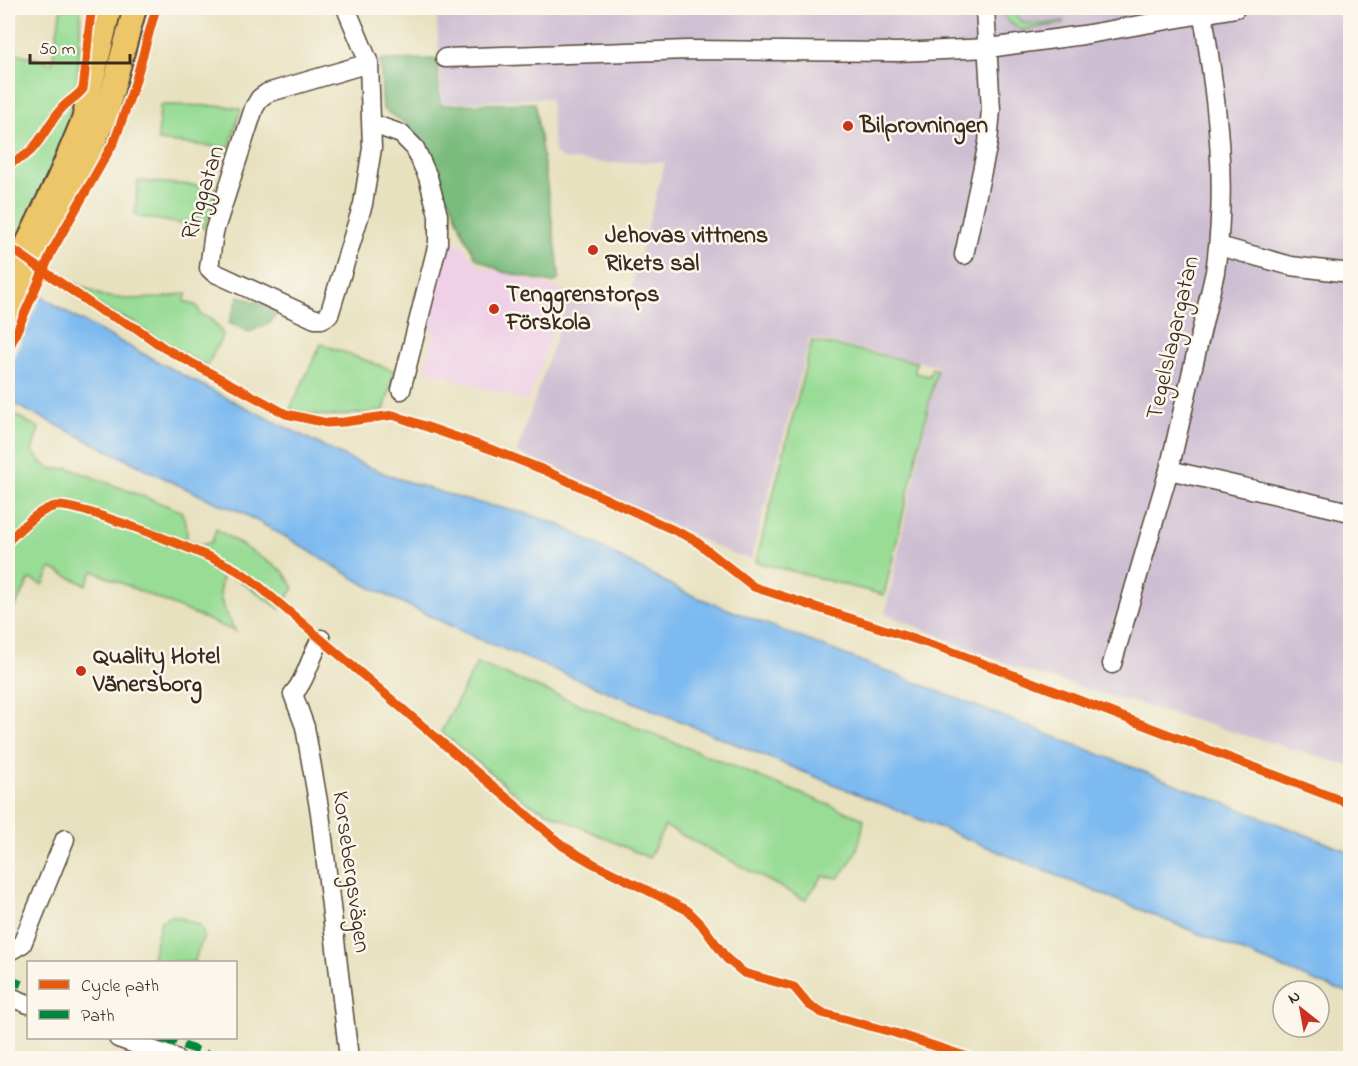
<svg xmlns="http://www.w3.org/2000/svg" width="1358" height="1066" font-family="'Indie Flower',sans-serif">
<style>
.built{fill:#efd0e6}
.industrial{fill:#cdbed2}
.green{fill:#98dc95;stroke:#6a835a;stroke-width:1.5}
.forest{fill:#7abc7e;stroke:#5a734e;stroke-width:1.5}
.water{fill:#7dbaf0;stroke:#5c7287;stroke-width:1.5}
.pier{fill:#e7e1bf}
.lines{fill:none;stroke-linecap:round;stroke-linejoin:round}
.minor-casing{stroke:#554536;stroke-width:21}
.major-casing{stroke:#554536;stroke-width:26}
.minor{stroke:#fff;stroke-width:18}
.major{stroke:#ecc669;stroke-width:22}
.quiet{stroke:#00873e;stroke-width:8;stroke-dasharray:15 8;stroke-linecap:butt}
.cycleway-casing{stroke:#fbf7ec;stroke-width:13}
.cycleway{stroke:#e8590c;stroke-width:9}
.poi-dot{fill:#c8321e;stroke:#fbf7ec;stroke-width:2}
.labels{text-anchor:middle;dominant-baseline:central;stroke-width:5;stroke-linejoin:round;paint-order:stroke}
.poi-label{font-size:24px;font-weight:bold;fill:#3b2a1e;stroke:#fbf7ec;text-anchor:start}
.street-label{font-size:24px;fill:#3b2a1e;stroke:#fbf7ec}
</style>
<rect width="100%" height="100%" fill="#fbf7ec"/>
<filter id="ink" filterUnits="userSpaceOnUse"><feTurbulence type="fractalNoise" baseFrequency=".0167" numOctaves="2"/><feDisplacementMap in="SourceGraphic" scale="12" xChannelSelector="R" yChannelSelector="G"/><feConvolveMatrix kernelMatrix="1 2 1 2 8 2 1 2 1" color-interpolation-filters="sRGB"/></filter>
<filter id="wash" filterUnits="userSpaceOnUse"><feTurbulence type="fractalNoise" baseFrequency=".008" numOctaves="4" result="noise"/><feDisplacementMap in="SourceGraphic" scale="24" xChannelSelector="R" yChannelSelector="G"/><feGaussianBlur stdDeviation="1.35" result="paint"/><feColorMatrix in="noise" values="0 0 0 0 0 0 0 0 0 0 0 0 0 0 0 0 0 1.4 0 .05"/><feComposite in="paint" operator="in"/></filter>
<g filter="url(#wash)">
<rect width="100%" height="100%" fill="#e7e1bf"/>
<!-- built -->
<polygon class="built" points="446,238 463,245 477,265 567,291 528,402 425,370 435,332 424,328"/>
<!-- industrial -->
<polygon class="industrial" points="436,8 1350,8 1350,766 1022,670 885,614 938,366 810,338 751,559 732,554 517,452 570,296 626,307 665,162 607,163 562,159 554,152 550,98 442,103"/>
<!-- green -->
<g class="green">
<polygon points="61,8 81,8 78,76 63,140 9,261 8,261 8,51 52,63"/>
<polygon points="997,8 1008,8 1024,23 1046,24 1063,21 1062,24 1020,30 1009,22"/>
<polygon points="160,105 225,106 241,109 229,148 158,141"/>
<polygon points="138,181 217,187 205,228 135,216"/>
<path d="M75,283L103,296L125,299L162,298L187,293L184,301L197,306L201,315C210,316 219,327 223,335L207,366L149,334L136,323L107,311L88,299L73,286Z"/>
<polygon points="812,341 916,362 915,373 929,376 932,368 937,369 884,595 756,562"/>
<path d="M321,344L395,371L384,410C352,415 322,420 290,409Z"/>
<path d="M8,411L39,428L32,451C44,466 49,472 69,468L181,511L186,523L187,540L199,545L212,542L216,529L283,571L294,588L280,609L224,570C215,597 223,609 236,632L93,571L86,585L51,568L43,585L30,579L8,620Z"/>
<path d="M477,663L864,819C861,843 855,860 838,878L823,876L805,900L665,826L649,858L526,802L441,732Z"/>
<polygon points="172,915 200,925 204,935 194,962 151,962 161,921"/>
</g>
<!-- forest -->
<g class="forest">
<polygon points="437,59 440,105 535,103 558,262 559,279 553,283 503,272 476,258 463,233 450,200 443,194 416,136 405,123 383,109 380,60"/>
<polygon points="239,296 267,306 277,313 270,323 249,332 229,323"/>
</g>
<!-- water -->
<polygon class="water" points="8,275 76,318 213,391 347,458 396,478 466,500 525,513 558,524 684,592 1350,852 1350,993 1324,985 472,636 367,586 293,541 237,510 219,504 166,479 8,401"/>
<!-- pier -->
<polygon class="pier" points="8,272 42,294 8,371"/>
</g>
<g filter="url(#ink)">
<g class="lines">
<defs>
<g id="minor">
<polyline points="346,8 369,63 372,148 363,204 329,315 322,319 315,319 213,272 209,268 214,232 254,108 260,98 267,93 369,63"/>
<polyline points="445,58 688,50 898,52 989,48 1083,35 1236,8"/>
<polyline points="373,124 401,134 415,148 428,177 438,215 438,243 401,390"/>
<polyline points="1219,246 1291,266 1350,273"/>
<polyline points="964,255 988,143 991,110 985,8"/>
<polyline points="1169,470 1350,512"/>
<path d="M321,639C310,657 307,679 293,694L305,727L320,813L349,1058"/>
<path d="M1112,664L1169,470L1215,272C1228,183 1217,102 1203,15"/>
<polyline points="8,952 22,944 65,839"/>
<polyline points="8,996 28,1004"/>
<polyline points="118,1038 175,1058"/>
</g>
<g id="major">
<polyline points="8,283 59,177 83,120 110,8"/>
<polyline points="8,322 105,118 135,8"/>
</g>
</defs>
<!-- minor casing -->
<use href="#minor" class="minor-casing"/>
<!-- major casing -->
<use href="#major" class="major-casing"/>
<!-- minor -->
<use href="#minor" class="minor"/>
<!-- major -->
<use href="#major" class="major"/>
<!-- quiet -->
<g class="quiet">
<polyline points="8,979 28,987"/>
<polyline points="162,1038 219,1058"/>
</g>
<defs>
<g id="cycleway">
<path d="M8,163C38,156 43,129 62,108C68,101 77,97 83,89C87,62 87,35 92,8"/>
<polyline points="8,246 101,311 136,328 164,348 286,414 327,423 344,422 393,415 496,451 544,470 693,539 754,587 948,650 1350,804"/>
<polyline points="8,351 52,251 115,140 135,83 156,8"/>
<path d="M8,541C21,529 37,510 56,506C79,503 214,556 238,571C248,577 258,585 267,593L563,846L594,864L687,910L701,924L727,959L744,973L794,987L809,1005L822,1013L895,1033L971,1058"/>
</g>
</defs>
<!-- cycleway casing -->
<use href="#cycleway" class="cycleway-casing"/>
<!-- cycleway -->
<use href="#cycleway" class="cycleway"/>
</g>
</g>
<!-- markers -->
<g class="poi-dot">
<circle cx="848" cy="126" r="6"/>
<circle cx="593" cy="250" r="6"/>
<circle cx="494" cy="309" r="6"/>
<circle cx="81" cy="671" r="6"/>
</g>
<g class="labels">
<!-- poi labels -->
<g class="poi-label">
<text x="860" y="126">Bilprovningen</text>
<text x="605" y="236">Jehovas vittnens<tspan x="605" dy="28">Rikets sal</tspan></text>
<text x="506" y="295">Tenggrenstorps<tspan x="506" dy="28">Förskola</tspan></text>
<text x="93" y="657">Quality Hotel<tspan x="93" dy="28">Vänersborg</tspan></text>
</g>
<!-- street labels -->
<g class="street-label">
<text transform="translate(204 193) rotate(-73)">Ringgatan</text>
<text transform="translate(1174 338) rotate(-77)">Tegelslagargatan</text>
<text transform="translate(350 872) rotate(82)">Korsebergsvägen</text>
</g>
</g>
<!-- margin -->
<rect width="1358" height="1066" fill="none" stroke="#fbf7ec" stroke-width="30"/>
<!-- legend -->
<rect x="27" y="961" width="210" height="78" fill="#fbf7ec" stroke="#aea59a" stroke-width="1.5"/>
<rect x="39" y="980" width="30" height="9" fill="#e8590c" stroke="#aea59a" stroke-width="1.5"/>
<text x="81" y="991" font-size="18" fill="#3b2a1e">Cycle path</text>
<rect x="39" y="1010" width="30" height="9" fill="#00873e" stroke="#aea59a" stroke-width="1.5"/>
<text x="81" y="1021" font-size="18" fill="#3b2a1e">Path</text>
<!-- north arrow -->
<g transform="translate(1301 1009) rotate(329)"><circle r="28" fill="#fbf7ec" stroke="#aea59a" stroke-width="1.5"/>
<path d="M0-4.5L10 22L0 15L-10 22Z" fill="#c8321e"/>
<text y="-9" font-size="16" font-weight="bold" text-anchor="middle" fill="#3b2a1e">N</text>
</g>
<!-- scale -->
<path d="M30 54v9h100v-9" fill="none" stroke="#3b2a1e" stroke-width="3"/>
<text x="39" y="54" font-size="18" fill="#3b2a1e" stroke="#fbf7ec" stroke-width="4.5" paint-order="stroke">50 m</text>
</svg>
